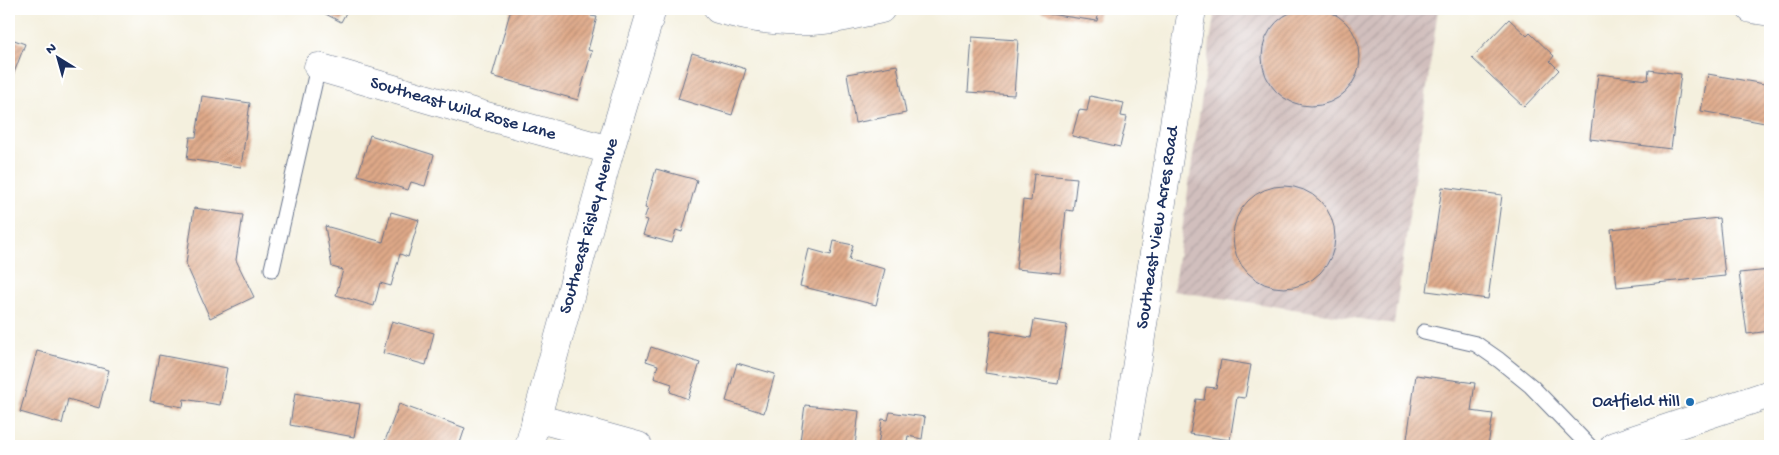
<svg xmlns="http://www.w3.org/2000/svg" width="1779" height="455" font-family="'Gochi Hand',sans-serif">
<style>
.industrial{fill:url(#industrial-furrows)}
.building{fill:url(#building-hatch)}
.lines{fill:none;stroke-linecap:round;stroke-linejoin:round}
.lane-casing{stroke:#67738b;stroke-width:17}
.street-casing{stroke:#67738b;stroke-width:29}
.lane{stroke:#fff;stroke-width:15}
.street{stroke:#fff;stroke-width:28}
.poi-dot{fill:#1f6fb2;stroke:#fff;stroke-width:2}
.labels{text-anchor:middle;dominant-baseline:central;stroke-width:4;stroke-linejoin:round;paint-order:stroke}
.street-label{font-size:18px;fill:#1b2f5e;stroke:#fff}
.poi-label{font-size:18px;fill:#1b2f5e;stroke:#fff;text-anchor:end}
</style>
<defs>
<pattern id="industrial-furrows" width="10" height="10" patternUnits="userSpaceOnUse" patternTransform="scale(1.25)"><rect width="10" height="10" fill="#d1bfbd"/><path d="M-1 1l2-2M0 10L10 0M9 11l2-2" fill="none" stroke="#b3a4a5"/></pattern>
<pattern id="building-hatch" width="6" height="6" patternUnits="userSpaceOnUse" patternTransform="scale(1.25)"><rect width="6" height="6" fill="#dfa988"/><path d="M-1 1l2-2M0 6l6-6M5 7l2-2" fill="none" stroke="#b48a72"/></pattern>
</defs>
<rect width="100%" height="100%" fill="#fff"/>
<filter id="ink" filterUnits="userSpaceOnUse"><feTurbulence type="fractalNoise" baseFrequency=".02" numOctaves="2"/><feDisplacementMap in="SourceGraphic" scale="10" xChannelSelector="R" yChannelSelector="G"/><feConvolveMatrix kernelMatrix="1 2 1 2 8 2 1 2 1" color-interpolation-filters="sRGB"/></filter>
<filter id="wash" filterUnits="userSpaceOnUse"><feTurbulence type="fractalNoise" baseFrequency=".0096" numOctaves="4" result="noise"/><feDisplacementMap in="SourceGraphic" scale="20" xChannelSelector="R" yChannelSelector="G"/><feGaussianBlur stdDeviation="1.12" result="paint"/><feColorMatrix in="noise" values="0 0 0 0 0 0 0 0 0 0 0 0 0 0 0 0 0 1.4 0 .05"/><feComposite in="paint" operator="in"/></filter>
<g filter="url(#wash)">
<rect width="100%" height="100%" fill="#f4f0de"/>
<!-- industrial -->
<polygon class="industrial" points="1215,9 1438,9 1394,324 1173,291"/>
<g id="blocks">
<!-- building -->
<g class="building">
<circle cx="1311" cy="57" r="49"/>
<polygon points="316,9 348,9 341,22"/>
<polygon points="511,9 593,9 591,16 597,17 588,50 592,51 578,100 492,76"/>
<polygon points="1042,9 1099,9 1097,21 1042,13"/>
<polygon points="1509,19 1527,36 1530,33 1554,56 1550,61 1559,70 1524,107 1472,58"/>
<polygon points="972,37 1018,40 1014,95 968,92"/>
<polygon points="9,38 25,44 9,86"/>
<polygon points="692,53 746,69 732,115 678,99"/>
<polygon points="897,65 906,113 855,123 847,74"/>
<polygon points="1649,70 1681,74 1671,149 1590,139 1598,74 1648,80"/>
<polygon points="1708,74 1770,85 1770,124 1701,111"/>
<polygon points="202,96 250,103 241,167 187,159 190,137 196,137"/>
<polygon points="1090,96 1124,103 1121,116 1127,117 1120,147 1072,136 1079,110 1087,111"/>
<polygon points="370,135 434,155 425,186 411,182 408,190 358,175"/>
<polygon points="656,169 697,180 682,232 676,230 672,243 643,235 648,220 644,219 648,208 645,207"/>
<polygon points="1034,174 1077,178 1073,211 1066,210 1060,273 1016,269 1023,200 1031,201"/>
<circle cx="1284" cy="237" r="51"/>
<polygon points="1442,187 1502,195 1488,299 1427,291"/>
<polygon points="194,208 243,215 236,260 254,297 210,318 186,264"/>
<polygon points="391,212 419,220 408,257 400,254 391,286 380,283 374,306 336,295 343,270 332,267 325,226 383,242"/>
<polygon points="1719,218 1725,276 1617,287 1611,229"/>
<polygon points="834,241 853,245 849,260 885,269 876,305 800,286 809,249 831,255"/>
<polygon points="1770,270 1770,331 1747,334 1739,273"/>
<polygon points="1034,320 1067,325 1058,384 985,373 991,331 1031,338"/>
<polygon points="392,321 434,333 426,365 383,353"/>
<polygon points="651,347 700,363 688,399 670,392 672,384 654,378 658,365 646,361"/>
<polygon points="37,351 109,370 99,408 68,399 62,424 20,412"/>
<polygon points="159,355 227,368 220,405 184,399 183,407 150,401"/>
<polygon points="1221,360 1251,365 1245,398 1237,397 1230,440 1190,434 1196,399 1204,400 1206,387 1216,388"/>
<polygon points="737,363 775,374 764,413 726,401"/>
<polygon points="1416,375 1475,383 1471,411 1493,414 1488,446 1463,443 1462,446 1406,446"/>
<polygon points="295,393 360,404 354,437 290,425"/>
<polygon points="399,404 465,428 459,446 383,446"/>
<polygon points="805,405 859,411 855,446 800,441"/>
<polygon points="890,412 925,417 922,439 908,436 906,446 878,446 882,419 888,420"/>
<polygon points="1018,442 1040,445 1040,446 1017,446"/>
</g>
</g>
</g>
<g filter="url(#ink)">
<use href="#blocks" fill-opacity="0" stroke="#67738b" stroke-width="1"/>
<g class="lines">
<defs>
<g id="lane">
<polyline points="272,269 318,67"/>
<polyline points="1424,332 1476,344 1499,360 1531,386 1589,446"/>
</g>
<g id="street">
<path d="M718,9C752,19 788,24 824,20C843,19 862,13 881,9"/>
<polyline points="1751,9 1770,12"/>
<path id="s1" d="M318,67L486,116L610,150"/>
<polyline points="536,418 638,446"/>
<path id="s2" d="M529,446L610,150L652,9"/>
<path id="s3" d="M1124,446L1192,9"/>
<polyline points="1614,446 1770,394"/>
</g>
</defs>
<!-- lane casing -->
<use href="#lane" class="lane-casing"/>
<!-- street casing -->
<use href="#street" class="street-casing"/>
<!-- lane -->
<use href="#lane" class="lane"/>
<!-- street -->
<use href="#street" class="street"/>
</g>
</g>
<!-- markers -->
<circle class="poi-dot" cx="1690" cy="402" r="5"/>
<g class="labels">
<!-- street labels -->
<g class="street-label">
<text stroke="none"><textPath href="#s1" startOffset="151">Southeast Wild Rose Lane</textPath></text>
<text stroke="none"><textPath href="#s2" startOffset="228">Southeast Risley Avenue</textPath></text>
<text stroke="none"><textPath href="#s3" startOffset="221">Southeast View Acres Road</textPath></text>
</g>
<!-- poi labels -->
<g class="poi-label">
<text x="1680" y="402">Oatfield Hill</text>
</g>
</g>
<!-- margin -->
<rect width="1779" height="455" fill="none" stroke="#fff" stroke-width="30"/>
<!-- north arrow -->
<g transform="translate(58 58) rotate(323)" stroke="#ffffff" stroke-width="4" paint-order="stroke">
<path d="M0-4L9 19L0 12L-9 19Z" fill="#1b2f5e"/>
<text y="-8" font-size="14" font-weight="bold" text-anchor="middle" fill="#1b2f5e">N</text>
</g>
</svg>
